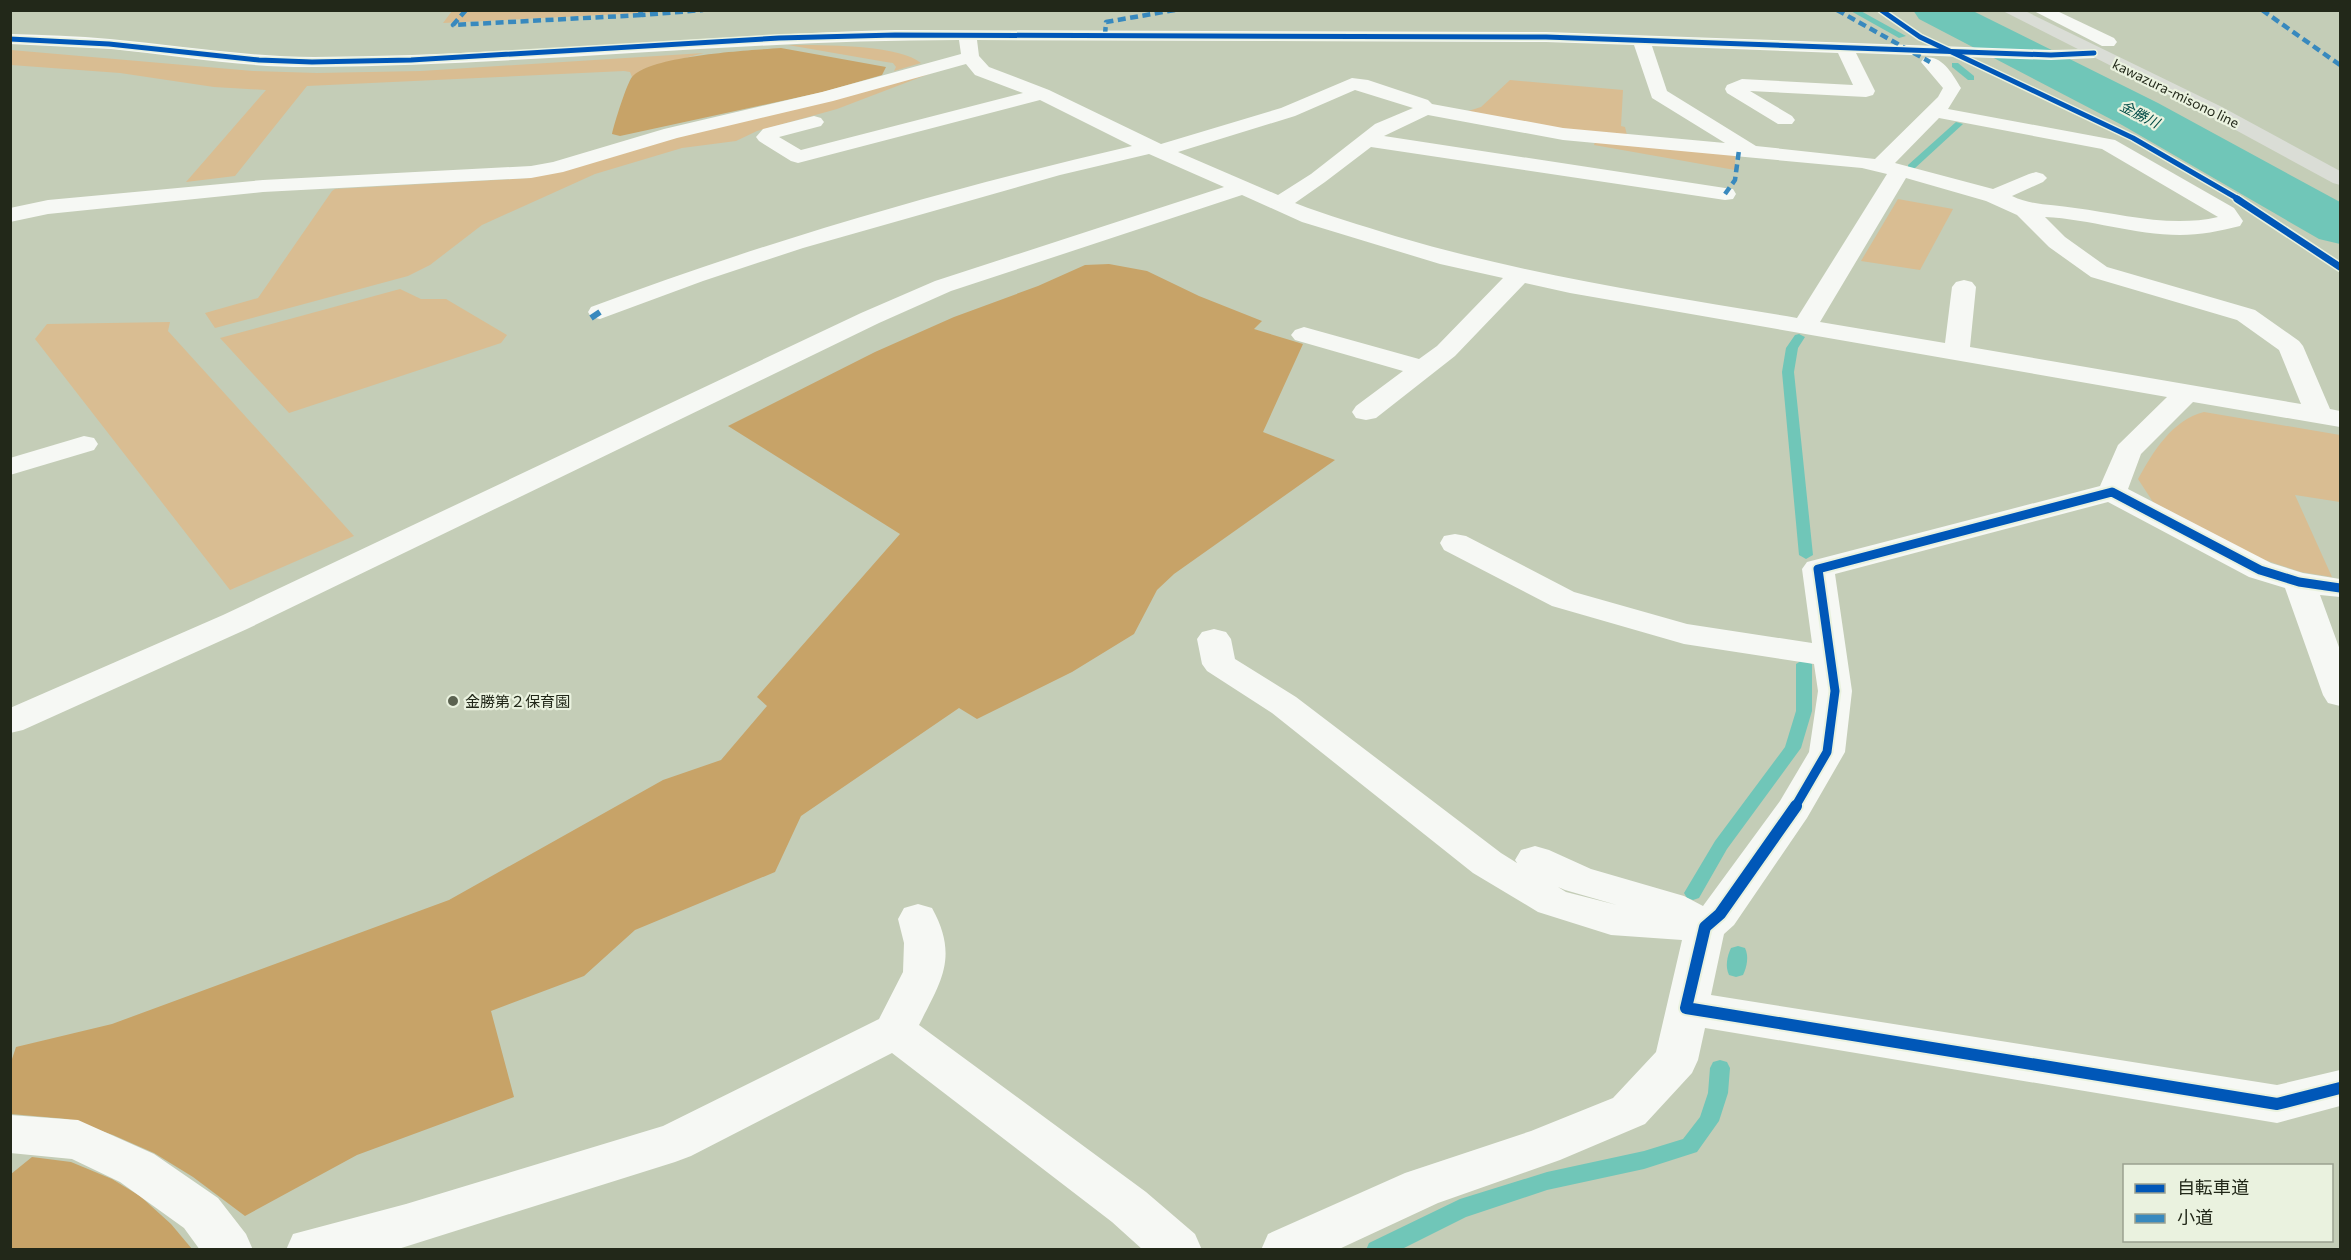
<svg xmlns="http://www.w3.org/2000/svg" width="2351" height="1260" font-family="Commissioner,'Noto Sans JP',sans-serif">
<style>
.green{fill:#d9bd92}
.forest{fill:#c7a368}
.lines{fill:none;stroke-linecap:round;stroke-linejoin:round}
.stream{fill:#70c6b8;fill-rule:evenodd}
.river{fill:#70c6b8;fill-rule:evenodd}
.minor{fill:#f6f8f4;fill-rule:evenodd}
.major{fill:#daddd6;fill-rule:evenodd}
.quiet-far1{stroke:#3889be;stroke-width:4.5;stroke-dasharray:8 4.5;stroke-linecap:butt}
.quiet{stroke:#3889be;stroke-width:6;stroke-dasharray:11 6;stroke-linecap:butt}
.cycleway-far3-casing{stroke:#eaf2df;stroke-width:8}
.cycleway-far2-casing{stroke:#eaf2df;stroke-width:10}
.cycleway-far1-casing{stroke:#eaf2df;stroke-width:13}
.cycleway-casing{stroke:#eaf2df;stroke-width:16}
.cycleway-far3{stroke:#0057b8;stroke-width:5}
.cycleway-far2{stroke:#0057b8;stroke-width:7}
.cycleway-far1{stroke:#0057b8;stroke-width:9}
.cycleway{stroke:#0057b8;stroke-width:12}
.poi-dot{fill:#5b6250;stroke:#eaf2df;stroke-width:2}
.labels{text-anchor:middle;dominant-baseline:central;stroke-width:4.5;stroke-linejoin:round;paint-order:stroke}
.far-street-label{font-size:14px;fill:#222819;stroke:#eaf2df}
.far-water-label{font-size:14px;font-style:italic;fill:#004a45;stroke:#eaf2df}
.poi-label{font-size:15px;fill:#222819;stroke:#eaf2df;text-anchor:start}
</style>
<rect width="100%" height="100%" fill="#c4cdb7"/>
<!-- green -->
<g class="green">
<polygon points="452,11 452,10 684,11 443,23"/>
<path d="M788,45C819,45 898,44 921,63L894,71L896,67L893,63L886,62Z"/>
<polygon points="11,50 253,71 317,73 421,71 704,53 646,68 632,77 630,72 624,71 307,86 235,176 186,182 266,90 214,87 120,73 11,65"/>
<polygon points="934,72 837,109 757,131 736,141 682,148 595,174 482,225 430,265 408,276 215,328 205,313 258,298 332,191 335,189 530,178 708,129"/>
<polygon points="1510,80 1623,90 1621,126 1625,127 1627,135 1582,132 1465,112 1481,107"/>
<polygon points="1595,142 1735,155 1735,170 1594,145"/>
<polygon points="1898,199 1953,209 1920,270 1861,261"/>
<polygon points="400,289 421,299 446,299 507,335 501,343 289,413 220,338"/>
<polygon points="170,322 168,331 354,536 230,590 35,339 47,324"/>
<path d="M2204,412L2340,435V502L2295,495L2332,577L2301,572L2259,558L2153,502L2138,479C2153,452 2172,420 2204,412Z"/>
</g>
<!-- forest -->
<g class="forest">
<path d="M781,48L886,67L882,75L823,92L620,136L612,134C614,124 627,83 632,77C650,55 753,50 781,48Z"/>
<polygon points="1109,264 1147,271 1199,296 1262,321 1254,329 1303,344 1263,432 1335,460 1174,574 1157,590 1134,634 1072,672 977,719 959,708 801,816 775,872 635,930 584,976 491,1011 514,1097 357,1155 245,1216 193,1177 154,1153 113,1135 67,1119 11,1114 11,1062 16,1047 112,1024 449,900 663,780 721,760 767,706 757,697 900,534 728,426 875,352 954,317 1038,286 1085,265"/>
<polygon points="32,1157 71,1162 112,1179 140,1196 171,1224 192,1249 11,1250 11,1174"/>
</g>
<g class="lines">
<!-- stream -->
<g class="stream">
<polygon points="1849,10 1859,10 1906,36 1899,38"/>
<polygon points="1952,63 1958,63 1974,76 1974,80 1968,80 1952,67"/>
<polygon points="1956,122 1963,124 1914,169 1908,169 1908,165"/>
<polygon points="1799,334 1805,337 1798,348 1794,372 1813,555 1806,559 1799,555 1782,372 1786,348 1795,335"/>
<polygon points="1804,659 1812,664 1812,711 1801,748 1727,849 1699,898 1693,900 1687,898 1684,893 1715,841 1785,747 1796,711 1796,664"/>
<path d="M1738,946L1745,948C1749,956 1747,967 1743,975L1736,977L1729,975C1725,967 1727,956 1731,948Z"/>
<polygon points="1720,1060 1727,1062 1730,1068 1728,1093 1719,1121 1697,1152 1644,1169 1547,1190 1466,1217 1400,1250 1366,1250 1369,1243 1460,1199 1547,1172 1644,1151 1683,1139 1700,1117 1708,1093 1710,1068 1713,1062"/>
</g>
<!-- river -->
<polygon class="river" points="1913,10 1971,10 2158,103 2340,202 2340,244 2319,239 2122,125 1919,19"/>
<!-- minor -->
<g class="minor">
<polygon points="2032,10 2055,10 2114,38 2117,42 2114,46 2102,46"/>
<path d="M895,30L1546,32L2051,50L2100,49L2103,53L2100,57L2094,58L2051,60L1856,53L1875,91L1873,95L1866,97L1750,91L1792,116L1795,120L1792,124H1778L1727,93L1725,89L1727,85L1742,79L1853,85L1838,53L1652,46L1667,91L1756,146L1875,159L1938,97L1943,88L1921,62L1924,58C1942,54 1953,75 1961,88L1948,109L2115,140L2234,208L2243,221L2240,226C2220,231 2200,235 2180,235C2134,235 2090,219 2045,217L2065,237L2107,267L2255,310L2299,341L2303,346L2330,409L2340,411V427L2193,402L2141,454L2128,489L2271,563L2303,573L2340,579V597L2320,595L2340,650V706L2328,703L2323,695L2285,588L2249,577L2108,502L1835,574L1852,691L1845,752L1807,818L1734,925L1724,934L1711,995L2277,1085L2340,1070V1106L2277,1123L1705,1028L1698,1060L1692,1073L1645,1124L1560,1160L1438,1203L1337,1250H1261L1268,1234L1405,1173L1531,1131L1613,1098L1656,1052L1682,940L1611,935L1538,912L1473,873L1272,713L1207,671L1202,664L1197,639L1202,632L1214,629L1226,632L1231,639L1235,659L1296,697L1501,853L1517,863L1515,860L1521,850L1535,846L1549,850L1591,869L1684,896L1703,906L1780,801L1809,752L1818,691L1814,664L1684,644L1552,606L1444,550L1440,543L1444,536L1455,534L1466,536L1574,592L1687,624L1812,643L1802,569L1807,562L2100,486L2118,445L2167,397L1570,293L1525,283L1455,356L1376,418L1366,420L1356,418L1352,412L1356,406L1403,371L1295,340L1291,335L1295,330L1304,327L1419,359L1437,346L1503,278L1440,264L1302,222L1242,195L951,291L879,323L247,629L23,730L10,733V708L223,615L861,313L935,281L1224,187L1149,154L1060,175L803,248L703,281L600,319L591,317L588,312L591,307C767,241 949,188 1132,146L1040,100L798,163L791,161L759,141L756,137L763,129L814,116L821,118L824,122L821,126L779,137L801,150L1023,93L975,75L966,64L833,101L677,138L563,172L531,178L263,192L48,214L10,222V208L48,200L263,180L531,166L553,162L664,129L822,92L961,54L959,40C744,40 530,65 315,67C247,68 179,56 111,49C77,47 44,46 10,44V34C44,35 77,36 110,39C178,45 246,57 314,57C508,56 701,35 895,30ZM977,40L1546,42L1634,45L1652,98L1725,143L1563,128L1432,104L1428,100L1368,80L1352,78L1281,108L1161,144L1049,90L989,67L979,56ZM1355,90L1413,108L1375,124L1311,174L1278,195L1178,152L1295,116ZM1428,115L1563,140L1862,168L1887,174L1797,318C1662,295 1526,275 1395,236C1361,225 1328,216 1295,203L1325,182L1371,147L1725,200L1733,199L1736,194L1733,189L1725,188L1384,136ZM1939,118L2102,149L2218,217C2170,228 2122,214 2075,208C2053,204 2033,206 2012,196L2043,182L2047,178L2043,174L2036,172L2029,174L1993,189L1895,163ZM1906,178L1986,201L2017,215L2049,247L2091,277L2237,320L2279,350L2301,404L1970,347L1976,287L1972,282L1964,280L1956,282L1952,287L1945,343L1820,322ZM1558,887L1565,890L1617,905L1566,892Z"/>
<polygon points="84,436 94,438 98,444 94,450 10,475 10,458"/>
<path d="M918,904L932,908C959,957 941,981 919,1025L1146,1192L1195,1234L1202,1250H1143L1112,1222L892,1053L691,1156L675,1162L395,1250H286L293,1234L406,1204L663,1126L879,1019L903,972L904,943L898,919L904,908Z"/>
<polygon points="10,1115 78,1120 154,1154 218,1198 246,1234 253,1250 200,1250 184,1228 120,1182 72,1159 10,1153"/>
</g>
<!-- major -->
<polygon class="major" points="2001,10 2023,10 2222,107 2340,171 2340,185 2333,183 2208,115"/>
<!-- quiet-far1 -->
<g class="quiet-far1">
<polyline points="466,10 453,25 642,15"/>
<polyline points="1837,10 1930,62"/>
<polyline points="2262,10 2340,65"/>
<polyline points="640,11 642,15 703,10"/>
<polyline points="1105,35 1106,22 1175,10"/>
<polyline points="1725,194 1735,180 1739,150"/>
</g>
<!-- quiet -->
<polyline class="quiet" points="591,318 600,312"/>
<defs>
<g id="cycleway-far3">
<polyline points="1881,10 1920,37 2133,138 2240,200"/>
<polyline points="10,39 109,44 259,60 312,62 411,60 779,38 895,35 1546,37 2051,55 2094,53"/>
</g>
<polyline id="cycleway-far2" points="2237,199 2340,267"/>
<polyline id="cycleway-far1" points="1795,807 1827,752 1835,691 1818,569 2112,492 2260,570 2299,582 2340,588"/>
<polyline id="cycleway" points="1796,806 1720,914 1705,927 1686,1008 2277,1104 2340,1088"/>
</defs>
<!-- cycleway-far3 casing -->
<use href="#cycleway-far3" class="cycleway-far3-casing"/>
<!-- cycleway-far2 casing -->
<use href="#cycleway-far2" class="cycleway-far2-casing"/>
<!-- cycleway-far1 casing -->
<use href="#cycleway-far1" class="cycleway-far1-casing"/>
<!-- cycleway casing -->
<use href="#cycleway" class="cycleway-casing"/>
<!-- cycleway-far3 -->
<use href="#cycleway-far3" class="cycleway-far3"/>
<!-- cycleway-far2 -->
<use href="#cycleway-far2" class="cycleway-far2"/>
<!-- cycleway-far1 -->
<use href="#cycleway-far1" class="cycleway-far1"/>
<!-- cycleway -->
<use href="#cycleway" class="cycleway"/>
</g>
<!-- markers -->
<circle class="poi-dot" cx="453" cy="701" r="6"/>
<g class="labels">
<!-- far-street labels -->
<g class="far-street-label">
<text transform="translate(2176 93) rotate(26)">kawazura-misono line</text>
</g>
<!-- far-water labels -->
<g class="far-water-label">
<text transform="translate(2140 114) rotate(27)">金勝川</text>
</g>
<!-- poi labels -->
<g class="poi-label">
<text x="465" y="701">金勝第２保育園</text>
</g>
</g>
<!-- border -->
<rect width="2351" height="1260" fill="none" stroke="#222819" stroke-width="24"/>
<!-- legend -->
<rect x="2123" y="1164" width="210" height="78" fill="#eaf2df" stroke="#9aa190" stroke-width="1.5"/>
<rect x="2135" y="1184" width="30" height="9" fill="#0057b8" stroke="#9aa190" stroke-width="1.5"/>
<text x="2177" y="1194" font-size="18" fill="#222819">自転車道</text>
<rect x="2135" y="1214" width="30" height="9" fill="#3889be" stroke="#9aa190" stroke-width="1.5"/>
<text x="2177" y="1224" font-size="18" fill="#222819">小道</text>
</svg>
